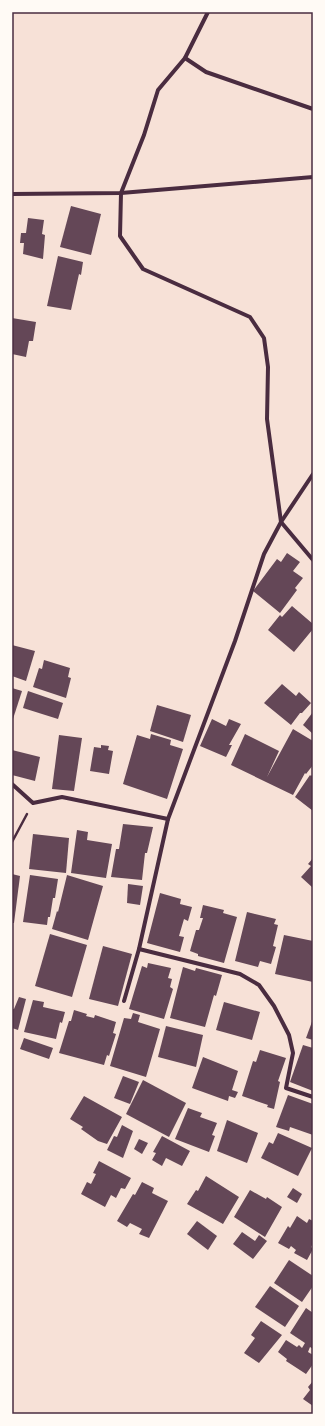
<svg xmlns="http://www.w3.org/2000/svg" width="325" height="1426" font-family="Figtree,sans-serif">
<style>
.building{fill:#644757}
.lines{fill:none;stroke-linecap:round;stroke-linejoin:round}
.path{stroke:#4a2c40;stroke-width:2.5}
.minor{stroke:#4a2c40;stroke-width:4}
.neatline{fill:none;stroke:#4a2c40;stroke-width:1.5}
</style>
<rect width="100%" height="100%" fill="#f7e1d7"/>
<!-- building -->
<g class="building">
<polygon points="71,206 101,214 91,255 60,247"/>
<polygon points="28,218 44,220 42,234 45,235 43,259 23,254 24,243 20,243 21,233 26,233"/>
<polygon points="58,256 83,262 81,275 79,274 71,310 47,306"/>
<polygon points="12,318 36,322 33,341 29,341 26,357 12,354"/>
<polygon points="287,553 300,562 293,571 303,578 295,588 297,590 280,613 253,591 277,559 281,562"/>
<polygon points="292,606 313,624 313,629 294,652 268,630 280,615 282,617"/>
<polygon points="12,645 35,651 26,681 12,676"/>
<polygon points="44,660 70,668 68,677 71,678 66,698 33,687 39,668 42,669"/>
<polygon points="282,684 296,696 299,692 311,703 302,713 300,713 291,725 264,703"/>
<polygon points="12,688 22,691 12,722"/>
<polygon points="28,691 63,703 58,719 23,708"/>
<polygon points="157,705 191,715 183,742 150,731"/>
<polygon points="313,712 313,734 303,725"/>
<polygon points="212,719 226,726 229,719 241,724 229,745 232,745 226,757 200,746"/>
<polygon points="293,729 313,741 313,765 306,774 305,773 293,795 231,765 245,734 279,751 267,777"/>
<polygon points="151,734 171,740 170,745 183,749 167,799 123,784 137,735 150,739"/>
<polygon points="59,735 82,738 74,791 52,789"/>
<polygon points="101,745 109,746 108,750 113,751 109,774 90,771 94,747 101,748"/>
<polygon points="12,750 40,757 35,781 12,775"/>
<polygon points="313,774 313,811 295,797 310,775 311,776"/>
<polygon points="123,824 153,827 147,853 145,853 142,880 111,877 116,849 119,849"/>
<polygon points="77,830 88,832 87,840 112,844 106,878 71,873"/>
<polygon points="33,834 69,838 66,873 29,869"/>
<polygon points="313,858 313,888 301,877 311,866 308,864"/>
<polygon points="12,874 20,876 14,923 12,923"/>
<polygon points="30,875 58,879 55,898 53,898 50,917 48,917 47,925 23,922"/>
<polygon points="67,875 103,886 88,940 52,929 57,911 58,912"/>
<polygon points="128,884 143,886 140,905 127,903"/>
<polygon points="160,893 181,899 180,904 192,907 188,921 184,919 179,936 184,937 180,952 147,943"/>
<polygon points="203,905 224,910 223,913 237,917 224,963 198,956 198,954 190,951 196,930 199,930 203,918 200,918"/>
<polygon points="247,912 276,919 274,924 278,925 273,946 276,947 271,964 260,961 258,967 235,961"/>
<polygon points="50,934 87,945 72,997 35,986"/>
<polygon points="284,935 313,941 313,982 275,974"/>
<polygon points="103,946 132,954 118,1006 89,999"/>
<polygon points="148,963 171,968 168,978 172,979 170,987 173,989 164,1019 129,1009 142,966 147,968"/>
<polygon points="183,967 195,971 196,968 222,975 216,996 214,995 205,1027 170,1018"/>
<polygon points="19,997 26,999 18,1030 12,1028 12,1009 14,1009"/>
<polygon points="33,1000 44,1002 43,1007 65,1012 62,1023 60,1022 56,1039 24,1032"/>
<polygon points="224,1002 260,1012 252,1040 216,1030"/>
<polygon points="74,1010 87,1014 86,1016 94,1018 95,1015 116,1022 113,1033 116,1034 109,1056 107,1055 104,1065 59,1053 69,1021 71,1021"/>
<polygon points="133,1013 140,1015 138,1022 160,1029 146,1077 110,1066 124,1018 131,1019"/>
<polygon points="313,1019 313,1040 306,1038"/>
<polygon points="166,1026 203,1035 196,1067 158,1057"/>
<polygon points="24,1038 53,1048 49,1059 20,1049"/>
<polygon points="303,1045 313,1048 313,1091 290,1082"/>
<polygon points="260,1050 286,1058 278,1081 280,1082 274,1109 267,1107 268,1105 242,1096 253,1061 256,1062"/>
<polygon points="203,1057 238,1071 232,1090 238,1092 235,1098 229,1096 228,1101 192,1088"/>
<polygon points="123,1076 139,1082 130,1104 114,1098"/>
<polygon points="143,1080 186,1103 169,1137 126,1114"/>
<polygon points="288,1095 313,1104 313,1135 290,1127 289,1131 276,1127"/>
<polygon points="84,1096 122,1117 107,1144 98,1141 81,1129 83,1127 70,1119"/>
<polygon points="188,1108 202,1113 200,1117 217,1123 212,1135 215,1136 209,1152 175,1139"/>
<polygon points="227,1120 258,1133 247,1163 217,1151"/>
<polygon points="122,1125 133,1131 123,1158 107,1150 114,1136 117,1137"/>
<polygon points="278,1133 312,1148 298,1176 261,1158 269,1142 273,1144"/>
<polygon points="162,1136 190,1151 182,1166 166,1158 162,1166 152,1160 156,1153 153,1152"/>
<polygon points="139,1139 148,1143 142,1154 134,1149"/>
<polygon points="99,1161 131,1178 125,1189 121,1188 116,1198 111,1195 105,1207 81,1194 87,1182 91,1184 96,1174 93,1173"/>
<polygon points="206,1176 239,1197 223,1224 187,1204 196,1190 198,1191"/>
<polygon points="142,1182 154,1188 152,1193 168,1201 149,1238 139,1234 142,1229 130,1223 127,1227 117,1221 133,1194 135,1195"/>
<polygon points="293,1188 302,1194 297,1203 287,1197"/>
<polygon points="250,1190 266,1199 267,1197 282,1207 265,1237 234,1217"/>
<polygon points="297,1216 307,1223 309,1219 313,1221 313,1243 311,1247 313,1249 307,1260 294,1253 296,1250 291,1246 289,1249 278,1243 288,1226 290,1228"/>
<polygon points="197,1221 217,1236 208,1250 187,1234"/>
<polygon points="242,1232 255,1241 259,1235 267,1241 253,1259 233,1244"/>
<polygon points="289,1260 313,1276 313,1286 302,1302 274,1283"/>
<polygon points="270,1286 299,1306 285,1327 255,1307"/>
<polygon points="306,1308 313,1313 313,1349 310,1347 308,1352 313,1355 313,1364 306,1374 286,1361 287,1359 278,1352 286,1340 297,1347 299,1345 302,1348 305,1343 290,1333"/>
<polygon points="261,1321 282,1335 259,1363 244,1353 255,1338 251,1335"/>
<polygon points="313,1381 313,1406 303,1399 310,1390 308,1387"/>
</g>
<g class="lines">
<!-- path -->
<polyline class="path" points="12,842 27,814"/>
<!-- minor -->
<g class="minor">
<polyline points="208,12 185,58 158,90 144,135 121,193 120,236 143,269 250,317 264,338 268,367 267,419 281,522 313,560"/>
<polyline points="185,58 206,72 313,109"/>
<polyline points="12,194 121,193 313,177"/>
<polyline points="12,784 33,803 62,797 168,819"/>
<polyline points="139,949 240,974 259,985 274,1006 289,1035 293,1053 286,1088 313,1097"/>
<polyline points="124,1001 139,949 168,819 235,641 264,554 281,522 313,474"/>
</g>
</g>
<!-- border -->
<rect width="325" height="1426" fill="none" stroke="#fffaf5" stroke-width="26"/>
<rect x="13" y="13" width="299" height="1400" class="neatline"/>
</svg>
